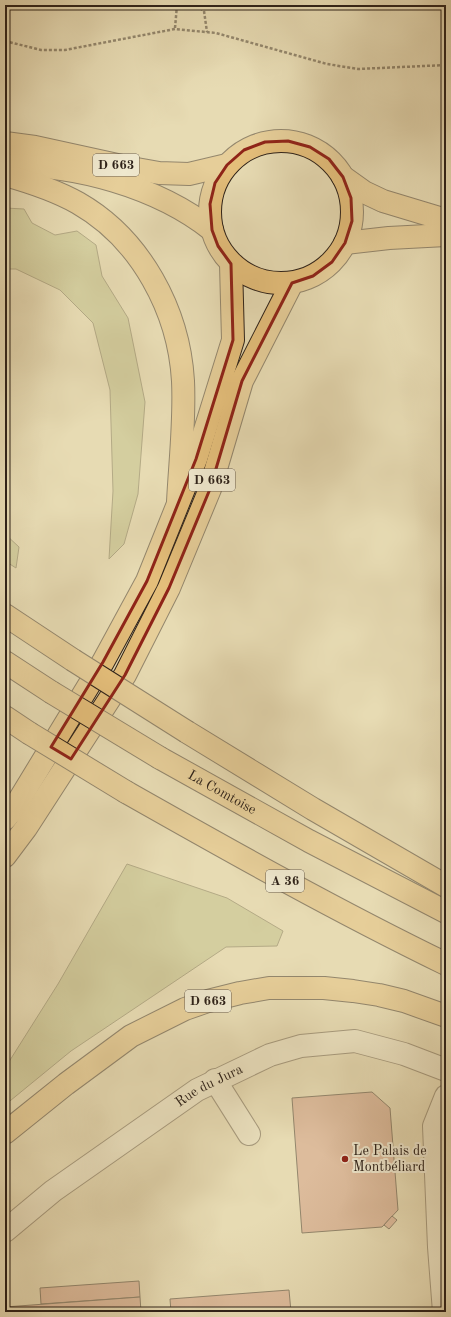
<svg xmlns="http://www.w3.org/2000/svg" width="451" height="1317" font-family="'Old Standard TT',serif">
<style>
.green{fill:#bdbe88;stroke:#767050}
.building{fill:#d19782;stroke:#2e2219}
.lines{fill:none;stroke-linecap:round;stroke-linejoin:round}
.minor-casing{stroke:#5c5040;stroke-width:24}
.major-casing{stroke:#2e2219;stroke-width:24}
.highway-casing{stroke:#2e2219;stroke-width:24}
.path{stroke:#2e2219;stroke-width:2.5;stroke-dasharray:3 2;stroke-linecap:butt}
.minor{stroke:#efe8ce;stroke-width:22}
.major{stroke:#e4be7a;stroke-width:22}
.highway{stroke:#e4be7a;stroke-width:22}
.highway-bridge-casing{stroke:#2e2219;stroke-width:24;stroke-linecap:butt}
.highway-bridge{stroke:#e4be7a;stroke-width:22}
.marked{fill:none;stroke:#8f2418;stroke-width:3;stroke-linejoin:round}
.poi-dot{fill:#8f2418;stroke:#efe8ce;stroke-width:1.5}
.labels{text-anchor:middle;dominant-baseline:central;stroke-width:4;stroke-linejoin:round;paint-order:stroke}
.shield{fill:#efe8ce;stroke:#685d4f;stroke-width:1}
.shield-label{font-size:13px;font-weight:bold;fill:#2e2219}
.street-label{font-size:14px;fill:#2e2219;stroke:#efe8ce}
.poi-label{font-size:14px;fill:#2e2219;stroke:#efe8ce;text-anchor:start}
</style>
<rect width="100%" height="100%" fill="#e7dbb3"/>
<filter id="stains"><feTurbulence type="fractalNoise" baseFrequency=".005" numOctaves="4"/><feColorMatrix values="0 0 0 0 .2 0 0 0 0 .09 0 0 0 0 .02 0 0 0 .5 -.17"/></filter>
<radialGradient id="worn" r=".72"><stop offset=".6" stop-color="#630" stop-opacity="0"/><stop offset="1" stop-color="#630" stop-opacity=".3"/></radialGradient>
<!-- green -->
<g class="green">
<polygon points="5,208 24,209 32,223 55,235 77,231 96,245 102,276 128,318 145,402 138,494 124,544 109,559 113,491 110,390 93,323 60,290 16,269 5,269"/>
<polygon points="5,534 19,547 16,568 5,561"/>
<polygon points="127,864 227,898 283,931 277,946 226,947 71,1051 5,1105 5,1068 58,984"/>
</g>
<!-- building -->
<g class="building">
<polygon points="372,1092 390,1108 398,1210 382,1227 302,1233 292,1098"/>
<polygon points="392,1216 397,1220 389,1229 384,1225"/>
<polygon points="139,1281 140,1297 41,1304 40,1288"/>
<polygon points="289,1290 291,1312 171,1312 170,1299"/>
<polygon points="140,1297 141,1312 5,1312 5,1307"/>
</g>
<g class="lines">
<defs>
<g id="minor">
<polyline points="215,1080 249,1134"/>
<path id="s1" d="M5,1231L53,1191L197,1090L270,1055L301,1046L355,1041L404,1054L446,1070"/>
<polyline points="444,1312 439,1247 434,1126 446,1096"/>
</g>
<g id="major">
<circle cx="281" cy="212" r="71"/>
<polyline points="343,177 364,192 383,201 446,220"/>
<polyline points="345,243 389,238 446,235"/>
<polyline points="5,819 13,810 103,662 147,581 196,459 233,340 231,264"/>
<polyline points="5,856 26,828 125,675 169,588 210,489 242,381 292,283"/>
</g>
<g id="highway">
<polyline points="5,143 35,147 131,168 159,173 189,174 227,165"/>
<path d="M5,166C73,163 158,187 212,230"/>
<path d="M5,175C30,182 55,190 78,203C141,239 179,311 183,381C185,421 180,462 178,502"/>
<polyline points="5,615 73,660"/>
<polyline points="5,662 51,692"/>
<polyline points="5,717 29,733"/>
<polyline points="187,732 313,809 446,886"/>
<path id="s2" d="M160,758L309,841L446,912"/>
<path d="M126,792C232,852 337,911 446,964"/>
<polyline points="5,1133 66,1084 131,1036 185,1009 208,1001 240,993 269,988 324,988 353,991 379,995 404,1001 446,1016"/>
</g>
</defs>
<!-- minor casing -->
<use href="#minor" class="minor-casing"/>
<!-- major casing -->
<use href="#major" class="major-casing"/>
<!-- highway casing -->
<use href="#highway" class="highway-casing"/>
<!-- path -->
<g class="path">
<polyline points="196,5 204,11 207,32"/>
<polyline points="175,28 177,5"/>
<polyline points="5,41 41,50 65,50 175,29 216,33 327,64 358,69 446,65"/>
</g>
<!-- minor -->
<use href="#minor" class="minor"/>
<!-- major -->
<use href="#major" class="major"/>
<!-- highway -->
<use href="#highway" class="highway"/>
<defs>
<g id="highway-bridge">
<polyline points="73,660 187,732"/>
<polyline points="51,692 160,758"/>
<polyline points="29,733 126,792"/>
</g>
</defs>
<!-- highway-bridge casing -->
<use href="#highway-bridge" class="highway-bridge-casing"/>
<!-- highway-bridge -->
<use href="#highway-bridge" class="highway-bridge"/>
</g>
<!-- marked area -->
<path d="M0 0H451V1317H0ZM288,141L310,147L329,159L343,177L351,198L352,221L345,243L332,262L313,276L292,283L242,381L210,489L169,588L125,675L71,759L51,747L103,662L147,581L196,459L233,340L231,264L218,246L212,230L210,204L215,183L227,165L244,150L265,142Z" fill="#e7dbb3" fill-opacity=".55" fill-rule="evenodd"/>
<path class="marked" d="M288,141L310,147L329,159L343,177L351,198L352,221L345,243L332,262L313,276L292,283L242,381L210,489L169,588L125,675L71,759L51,747L103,662L147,581L196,459L233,340L231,264L218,246L212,230L210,204L215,183L227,165L244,150L265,142Z"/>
<!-- markers -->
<circle class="poi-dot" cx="345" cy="1159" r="4"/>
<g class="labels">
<!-- shield labels -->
<g class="shield">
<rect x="93" y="154" width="46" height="22" rx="3"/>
<rect x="189" y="469" width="46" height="22" rx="3"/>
<rect x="266" y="870" width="38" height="22" rx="3"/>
<rect x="185" y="990" width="46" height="22" rx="3"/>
</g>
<g class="shield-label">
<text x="116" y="165">D 663</text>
<text x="212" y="480">D 663</text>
<text x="285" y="881">A 36</text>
<text x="208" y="1001">D 663</text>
</g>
<!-- street labels -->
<g class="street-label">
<text stroke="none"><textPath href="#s2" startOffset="71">La Comtoise</textPath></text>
<text stroke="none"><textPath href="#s1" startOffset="251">Rue du Jura</textPath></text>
</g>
<!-- poi labels -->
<g class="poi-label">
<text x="353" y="1151">Le Palais de<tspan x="353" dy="16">Montbéliard</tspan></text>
</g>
</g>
<!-- margin -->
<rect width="451" height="1317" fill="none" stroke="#e7dbb3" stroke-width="20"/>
<rect x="6" y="6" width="439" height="1305" fill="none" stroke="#2e2219" stroke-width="2"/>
<rect x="10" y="10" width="431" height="1297" fill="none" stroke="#2e2219"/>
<rect width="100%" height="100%" filter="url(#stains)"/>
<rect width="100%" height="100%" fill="url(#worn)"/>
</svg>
